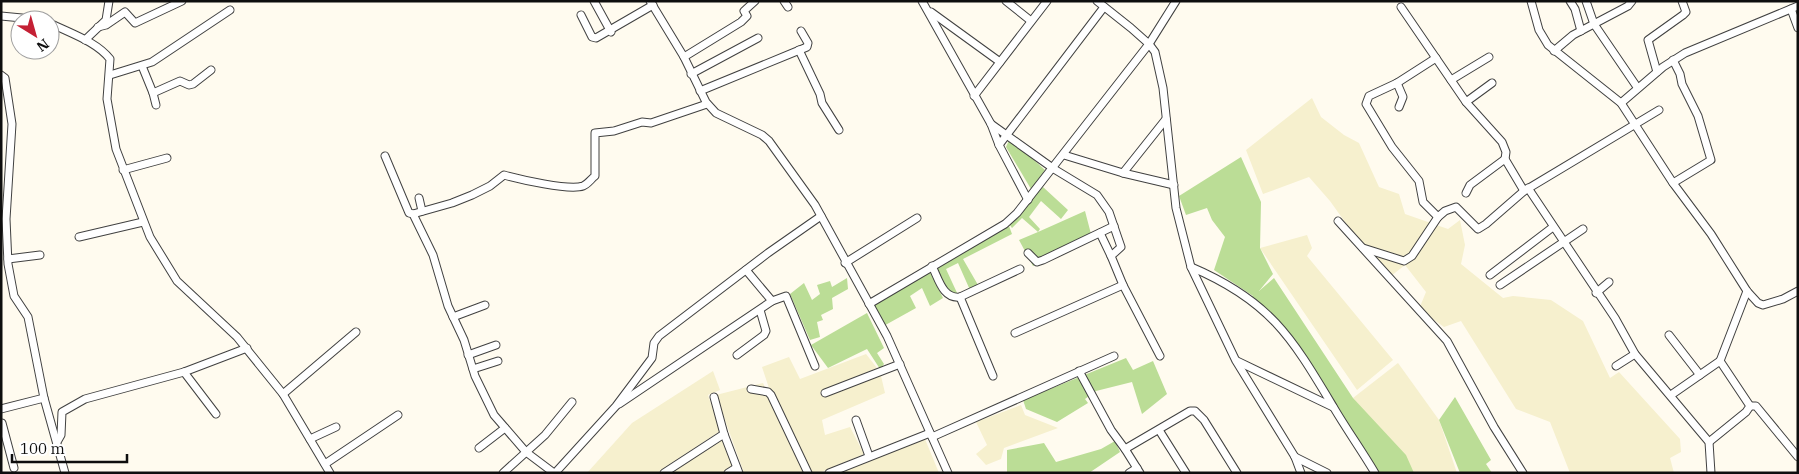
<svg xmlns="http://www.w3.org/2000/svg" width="1799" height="474" font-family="'IBM Plex Serif',serif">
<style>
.farmland{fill:#f6f0ce}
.forest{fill:#bbdd96}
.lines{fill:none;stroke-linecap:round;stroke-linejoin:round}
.minor-casing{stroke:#414141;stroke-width:9}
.minor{stroke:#fff;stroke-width:7}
</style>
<rect width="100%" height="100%" fill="#fffbef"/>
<!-- farmland -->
<g class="farmland">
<polygon points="1312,98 1321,117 1344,135 1359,143 1379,187 1399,194 1405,214 1448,229 1460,220 1465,245 1461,264 1503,298 1513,296 1551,300 1583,321 1610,378 1619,372 1680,439 1681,452 1670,458 1674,473 1570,473 1550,422 1516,409 1461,321 1444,327 1419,309 1426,292 1405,265 1391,276 1365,250 1330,201 1309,177 1263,194 1246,150"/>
<polygon points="1307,235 1312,248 1307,256 1393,360 1357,390 1260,248"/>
<polygon points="866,354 877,368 820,393 822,396 881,376 885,393 822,420 825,435 850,427 864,454 819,473 811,473 770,391 762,367 789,357 800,379"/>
<polygon points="1398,363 1439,420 1457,473 1413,473 1353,398"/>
<polygon points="713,371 720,390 708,395 720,431 657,473 587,473 632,423"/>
<polygon points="763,383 805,473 744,473 716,395"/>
<polygon points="1021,405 1025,415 1058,428 1004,448 1001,459 986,465 976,454 987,445 976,422"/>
<polygon points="724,434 736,468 729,473 665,473"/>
<polygon points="925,439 939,473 832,473"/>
</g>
<!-- forest -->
<g class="forest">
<polygon points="1010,138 1045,170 1031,189 1006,147"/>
<polygon points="1241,157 1261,202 1260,248 1273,274 1259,291 1274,278 1353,398 1406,455 1414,473 1376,473 1272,318 1272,314 1251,298 1253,296 1214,270 1225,237 1212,220 1207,208 1186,215 1179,196"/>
<polygon points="1043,187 1068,210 1061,219 1041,201 1029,217 1040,229 1038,232 1085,211 1091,234 1033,266 1019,240 1038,232 1022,218 1012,228 1009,224"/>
<polygon points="1009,226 1012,234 963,259 978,285 970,290 958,263 946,269 958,295 952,297 936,267"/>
<polygon points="930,272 943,298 930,306 922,288 910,296 916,308 880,328 869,308"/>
<polygon points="847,278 848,289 832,298 833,309 821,315 823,320 817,322 820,337 810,340 790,294 804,283 812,300 820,294 817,285 830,281 832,287"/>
<polygon points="867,313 884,348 877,353 884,364 880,369 867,349 828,368 811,345"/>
<polygon points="1126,358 1133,370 1153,361 1167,394 1142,414 1132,382 1096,391 1085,399 1088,403 1057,422 1026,409 1023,400"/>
<polygon points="1455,397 1491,460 1486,464 1492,473 1460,473 1439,420"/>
<polygon points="1115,441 1120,452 1089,473 1007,473 1007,450 1044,443 1056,462 1101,449"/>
</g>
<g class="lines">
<defs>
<g id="minor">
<polyline points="594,1 611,32"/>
<polyline points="650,1 684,57 706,102 716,113 762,135 769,141 815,205 887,336 948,473"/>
<polyline points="784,1 788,7"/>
<polyline points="922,1 991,124 999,145 1028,200"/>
<polyline points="1006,1 1031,21"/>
<polyline points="1097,1 1131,28 1149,44 1155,52 1163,88 1176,208 1191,267 1236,361 1295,457 1301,473"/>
<polyline points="1531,1 1539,30 1548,45 1621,103 1673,183 1711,234 1747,291 1758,303 1763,305 1783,299 1798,291"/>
<polyline points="1570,1 1575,9 1581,31"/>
<polyline points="1586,1 1594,24 1637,87"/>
<polyline points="1401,7 1466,102 1502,142 1506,152 1505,159 1524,191"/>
<polyline points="1791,9 1798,28"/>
<polyline points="931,12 1000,62"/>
<polyline points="581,15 592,37 596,38 653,5"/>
<polyline points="1,16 43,20"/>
<path d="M50,23C69,33 96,41 110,59L107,99L116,149L150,237L177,281L237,337L283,394L330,473"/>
<polyline points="98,27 106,25 125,12 135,23 182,1"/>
<polyline points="85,40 106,20 109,1"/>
<polyline points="799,50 820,94 822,103 839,130"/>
<polyline points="1554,51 1573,35 1628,6 1632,1"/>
<polyline points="684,57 741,22 747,16 744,11 755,1"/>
<polyline points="1436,58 1397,83 1369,96 1366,104 1392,147 1419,181 1423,202 1438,217 1445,211 1456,207 1478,229 1486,224 1524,191 1659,110"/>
<polyline points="142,66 153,93"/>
<polyline points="1657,72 1648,40 1683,15 1686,12 1682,1"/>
<polyline points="691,74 758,38"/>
<polyline points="1,75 5,78 12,124 6,219 8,264 14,296 28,317 44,398 65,473"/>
<polyline points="110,75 152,62 230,10"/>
<polyline points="1451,80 1489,57"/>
<polyline points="1397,83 1403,97 1399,107"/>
<polyline points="700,91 807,47 808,43 801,31"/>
<polyline points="974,96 1047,1"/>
<polyline points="1466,102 1492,83"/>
<polyline points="1621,103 1663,67 1685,53 1798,6"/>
<polyline points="156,105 153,93 180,81 189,85 193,84 211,70"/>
<polyline points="991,124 1054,169 1097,195 1109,212 1121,247 1111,256 1123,285 1160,356"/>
<polyline points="999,145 1104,7"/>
<polyline points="1064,155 1123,173 1166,119"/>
<polyline points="385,156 409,213 413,214 433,255 448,306 464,340 475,376 494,415 526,452 554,473"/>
<polyline points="123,170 167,158"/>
<polyline points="1123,173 1174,185"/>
<polyline points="1673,183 1711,160 1698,116 1682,84 1680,74 1673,60"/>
<polyline points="1528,188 1615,318 1635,354 1709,442 1711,473"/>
<polyline points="1466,193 1470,185 1505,159"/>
<polyline points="419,198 422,211"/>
<path d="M413,214L452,203L472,195L490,186L504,175C519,179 569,191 583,186C588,184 591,179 595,176V133L614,131L642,122L651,123L707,104"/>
<polyline points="1338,221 1447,341 1494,427 1523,473"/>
<polyline points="1100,233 1111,256"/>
<polyline points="79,237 143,222"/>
<polyline points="1363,248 1404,261 1412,256 1438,217"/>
<polyline points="1028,253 1037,262 1043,260 1114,226"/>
<polyline points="8,259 40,255"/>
<polyline points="845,263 917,218"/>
<path d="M932,266C939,280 943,299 960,297L1020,269"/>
<path d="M1191,267C1271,301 1292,338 1334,408C1347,430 1362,451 1375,473"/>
<polyline points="1490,275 1553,227"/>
<polyline points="1500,285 1583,229"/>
<polyline points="1596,293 1609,282"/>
<polyline points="960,297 993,376"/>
<polyline points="772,301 786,296 815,366"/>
<polyline points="869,304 1005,224 1017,213 1149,44 1176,1"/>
<polyline points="453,317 485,305"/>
<polyline points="1015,333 1123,285"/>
<polyline points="1669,335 1700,375"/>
<polyline points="468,355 496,345"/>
<polyline points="737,355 764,335 766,331 760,310"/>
<polyline points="1237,361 1333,407"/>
<polyline points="1616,366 1635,354"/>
<polyline points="473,369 498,361"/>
<polyline points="1079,371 1111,430 1125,449"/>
<polyline points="184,372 216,414"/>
<polyline points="751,389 768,392 771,395 808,473"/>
<polyline points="825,393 900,364"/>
<polyline points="283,394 356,332"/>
<polyline points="1671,395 1720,361"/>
<polyline points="714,397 724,434 739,473"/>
<polyline points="619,404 772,301 746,270"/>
<polyline points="1750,406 1756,406 1798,457"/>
<polyline points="1,409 44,398"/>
<polyline points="856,420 869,456"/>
<polyline points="2,423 14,468"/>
<polyline points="1159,430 1186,473"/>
<polyline points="932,437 1114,356"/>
<polyline points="310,439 336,427"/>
<polyline points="57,442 61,435 62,412 85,399 184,372 247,348"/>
<polyline points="1709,442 1746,412 1750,406 1720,361 1747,291"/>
<polyline points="479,448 505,428"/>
<polyline points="1295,457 1327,473"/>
<polyline points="325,464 398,415"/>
<polyline points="503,473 545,435 572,402"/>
<polyline points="555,473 616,406 652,358 654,343 659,336 768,253 821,216"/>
<polyline points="664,473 724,434"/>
<polyline points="728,473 736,468"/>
<polyline points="829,473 930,433"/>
<polyline points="1129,473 1137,468"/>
<polyline points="1140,473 1125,449 1190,411 1195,411 1204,420 1237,473"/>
</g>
</defs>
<!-- minor casing -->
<use href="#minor" class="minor-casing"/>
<!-- minor -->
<use href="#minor" class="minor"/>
</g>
<!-- border -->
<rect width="1799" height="474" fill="none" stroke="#0e0e0e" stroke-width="5"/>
<!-- north arrow -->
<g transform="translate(35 35) rotate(143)"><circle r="24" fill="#ffffff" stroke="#9f9f9f"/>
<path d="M0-4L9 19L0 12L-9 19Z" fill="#c42034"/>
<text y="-8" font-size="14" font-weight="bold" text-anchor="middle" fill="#0e0e0e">N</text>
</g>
<!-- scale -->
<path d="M12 454v8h115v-8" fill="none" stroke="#0e0e0e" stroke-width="2.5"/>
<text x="20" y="454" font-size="15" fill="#0e0e0e" stroke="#ffffff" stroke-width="4" paint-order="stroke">100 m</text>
</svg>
